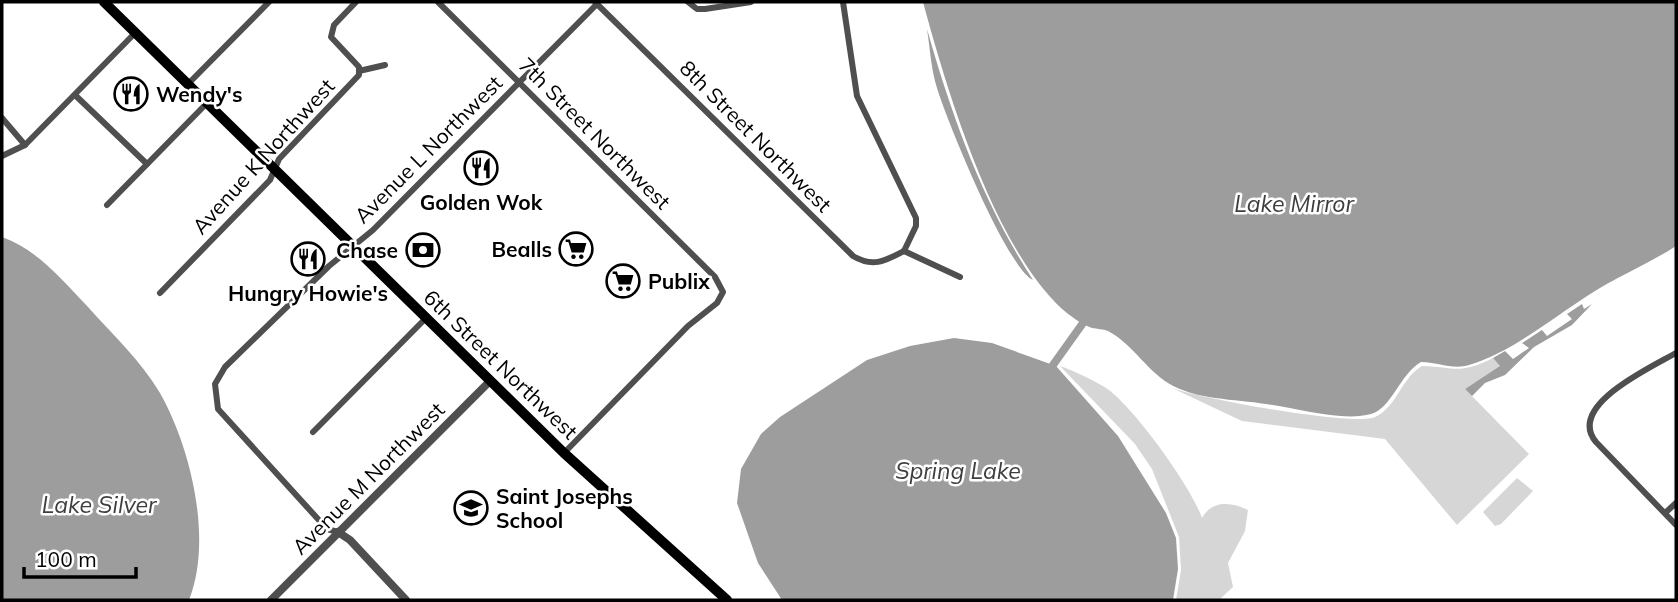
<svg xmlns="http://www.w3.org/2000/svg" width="1678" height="602" font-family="Mulish,sans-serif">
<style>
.green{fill:#d6d6d6}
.water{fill:#9d9d9d}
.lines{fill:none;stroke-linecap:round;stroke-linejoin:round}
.canal{stroke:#9d9d9d;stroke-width:8}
.minor{stroke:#4f4f4f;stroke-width:6}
.tertiary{stroke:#4f4f4f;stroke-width:8}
.trunk{stroke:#000;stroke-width:10}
.labels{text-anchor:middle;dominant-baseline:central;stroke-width:5;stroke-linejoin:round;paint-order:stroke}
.poi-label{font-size:21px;font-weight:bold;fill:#000;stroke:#fff;text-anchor:start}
.street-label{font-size:21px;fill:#000;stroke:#fff}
.water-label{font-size:23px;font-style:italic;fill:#3e3e3e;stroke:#fff}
</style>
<rect width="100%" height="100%" fill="#fff"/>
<!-- green -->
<g class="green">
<path d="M1493,358L1501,366L1465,389L1529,454L1457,525L1385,439L1242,421L1172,388C1199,398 1353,427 1375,417C1397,407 1401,378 1422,366C1456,367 1459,375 1493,358Z"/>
<path d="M1060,366C1074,371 1096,381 1109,390C1136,411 1191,486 1202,518C1212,500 1231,502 1248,510L1245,531L1228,563L1233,587L1219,600H1176L1181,570L1179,537L1152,469L1135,444Z"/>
<polygon points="1517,478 1533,491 1501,524 1495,526 1483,512"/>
</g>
<!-- water -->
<g class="water">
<path d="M923,2H1676V246C1653,261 1628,272 1605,285C1563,309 1515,352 1469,365C1453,370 1437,362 1421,362C1400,374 1391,409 1371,414C1343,422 1295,408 1266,404C1235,399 1195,400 1168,383C1146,369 1131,343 1108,331C1103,329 1097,329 1092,328C1082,325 1069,315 1061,308C993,244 947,91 923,2Z"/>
<path d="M927,29C952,117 983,203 1033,280C1007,268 947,121 937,88C931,69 930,48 927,29Z"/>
<path d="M2,237C38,250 62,280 88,307C113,335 141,361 160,393C191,448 213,540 189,600H2Z"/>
<polygon points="1582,304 1584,309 1592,304 1572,325 1534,347 1505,375 1485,383 1472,396 1465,389 1500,366 1493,358 1505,351 1513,359 1529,348 1522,343 1542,330 1547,336 1572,319 1567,314"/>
<polygon points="954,338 992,343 1056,366 1118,436 1166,513 1176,538 1178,569 1173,600 782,600 758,563 737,503 741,469 761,434 780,417 867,360 910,346"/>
</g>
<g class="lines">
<!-- canal -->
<polyline class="canal" points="1053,365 1083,323"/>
<!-- minor -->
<g class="minor">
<polyline points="438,2 715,277 723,292 717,303 688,326 564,453"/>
<path d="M595,2L853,256C873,268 885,261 904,251"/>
<polyline points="688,2 697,9 705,9 751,2"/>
<polyline points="843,2 857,96 916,218 916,226 904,251"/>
<polyline points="359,71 385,65"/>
<polyline points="188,84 269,2"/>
<polyline points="75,95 147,164"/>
<polyline points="2,118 25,145"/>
<polyline points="2,156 25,145 135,33"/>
<polyline points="107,205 207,103"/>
<polyline points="904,251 960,277"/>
<polyline points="160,293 270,180 279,159 359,75 359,67 331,37 334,25 356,2"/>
<path d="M1676,353C1650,368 1566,406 1596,442L1676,525"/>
<polyline points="313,432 426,318"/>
<polyline points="1665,513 1676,503"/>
<polyline points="338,532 327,529 218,409 215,384 225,367 329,266 373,230 597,4"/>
</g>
<!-- tertiary -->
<g class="tertiary">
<polyline points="338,532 350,540 406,600"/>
<polyline points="271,600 490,381"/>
</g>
<!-- trunk -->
<polyline class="trunk" points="104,2 564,453 727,600"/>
</g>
<!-- icons -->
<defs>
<symbol id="restaurant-ring" viewBox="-11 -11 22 22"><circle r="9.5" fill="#fff" stroke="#000" stroke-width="1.5"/><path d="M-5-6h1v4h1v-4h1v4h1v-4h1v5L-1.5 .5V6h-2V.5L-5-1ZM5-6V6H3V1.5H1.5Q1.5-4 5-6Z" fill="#000"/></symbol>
<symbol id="supermarket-ring" viewBox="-11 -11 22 22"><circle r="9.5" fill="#fff" stroke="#000" stroke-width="1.5"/><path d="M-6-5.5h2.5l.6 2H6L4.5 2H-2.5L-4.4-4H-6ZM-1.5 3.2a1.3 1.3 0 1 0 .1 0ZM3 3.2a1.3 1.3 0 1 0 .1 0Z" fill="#000"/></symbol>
<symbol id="bank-ring" viewBox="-11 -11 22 22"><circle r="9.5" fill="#fff" stroke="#000" stroke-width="1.5"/><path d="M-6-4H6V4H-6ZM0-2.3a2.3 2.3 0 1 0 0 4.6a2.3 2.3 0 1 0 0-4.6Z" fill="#000"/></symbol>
<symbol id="school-ring" viewBox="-11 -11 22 22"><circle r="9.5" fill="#fff" stroke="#000" stroke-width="1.5"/><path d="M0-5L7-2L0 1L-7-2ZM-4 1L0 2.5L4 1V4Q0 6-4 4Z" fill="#000"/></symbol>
</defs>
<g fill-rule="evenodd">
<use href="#restaurant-ring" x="112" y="75" width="38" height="38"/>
<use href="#restaurant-ring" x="462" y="149" width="38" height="38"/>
<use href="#supermarket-ring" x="557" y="230" width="38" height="38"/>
<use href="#bank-ring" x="404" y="231" width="38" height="38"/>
<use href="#restaurant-ring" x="289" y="240" width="38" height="38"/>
<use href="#supermarket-ring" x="604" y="262" width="38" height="38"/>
<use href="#school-ring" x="452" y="489" width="38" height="38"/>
</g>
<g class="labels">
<!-- poi labels -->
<g class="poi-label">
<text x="156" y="94">Wendy's</text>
<text x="481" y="202" text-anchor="middle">Golden Wok</text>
<text x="552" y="249" text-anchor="end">Bealls</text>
<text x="398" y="250" text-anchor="end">Chase</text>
<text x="648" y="281">Publix</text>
<text x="308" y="293" text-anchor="middle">Hungry Howie's</text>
<text x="496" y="496">Saint Josephs<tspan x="496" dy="24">School</tspan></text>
</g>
<!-- street labels -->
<g class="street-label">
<text transform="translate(595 133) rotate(45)">7th Street Northwest</text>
<text transform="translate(756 136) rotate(45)">8th Street Northwest</text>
<text transform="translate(428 149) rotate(-45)">Avenue L Northwest</text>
<text transform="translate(263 156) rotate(-48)">Avenue K Northwest</text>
<text transform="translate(501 364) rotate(44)">6th Street Northwest</text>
<text transform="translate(368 478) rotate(-45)">Avenue M Northwest</text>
</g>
<!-- water labels -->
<g class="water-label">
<text x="1294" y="203">Lake Mirror</text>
<text x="958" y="470">Spring Lake</text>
<text x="99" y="504">Lake Silver</text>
</g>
</g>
<!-- border -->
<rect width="1678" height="602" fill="none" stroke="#000000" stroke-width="7"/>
<!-- scale -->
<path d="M24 567v10h112v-10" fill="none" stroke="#000000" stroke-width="3.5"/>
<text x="35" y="567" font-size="21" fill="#000000" stroke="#ffffff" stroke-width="5" paint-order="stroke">100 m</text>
</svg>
